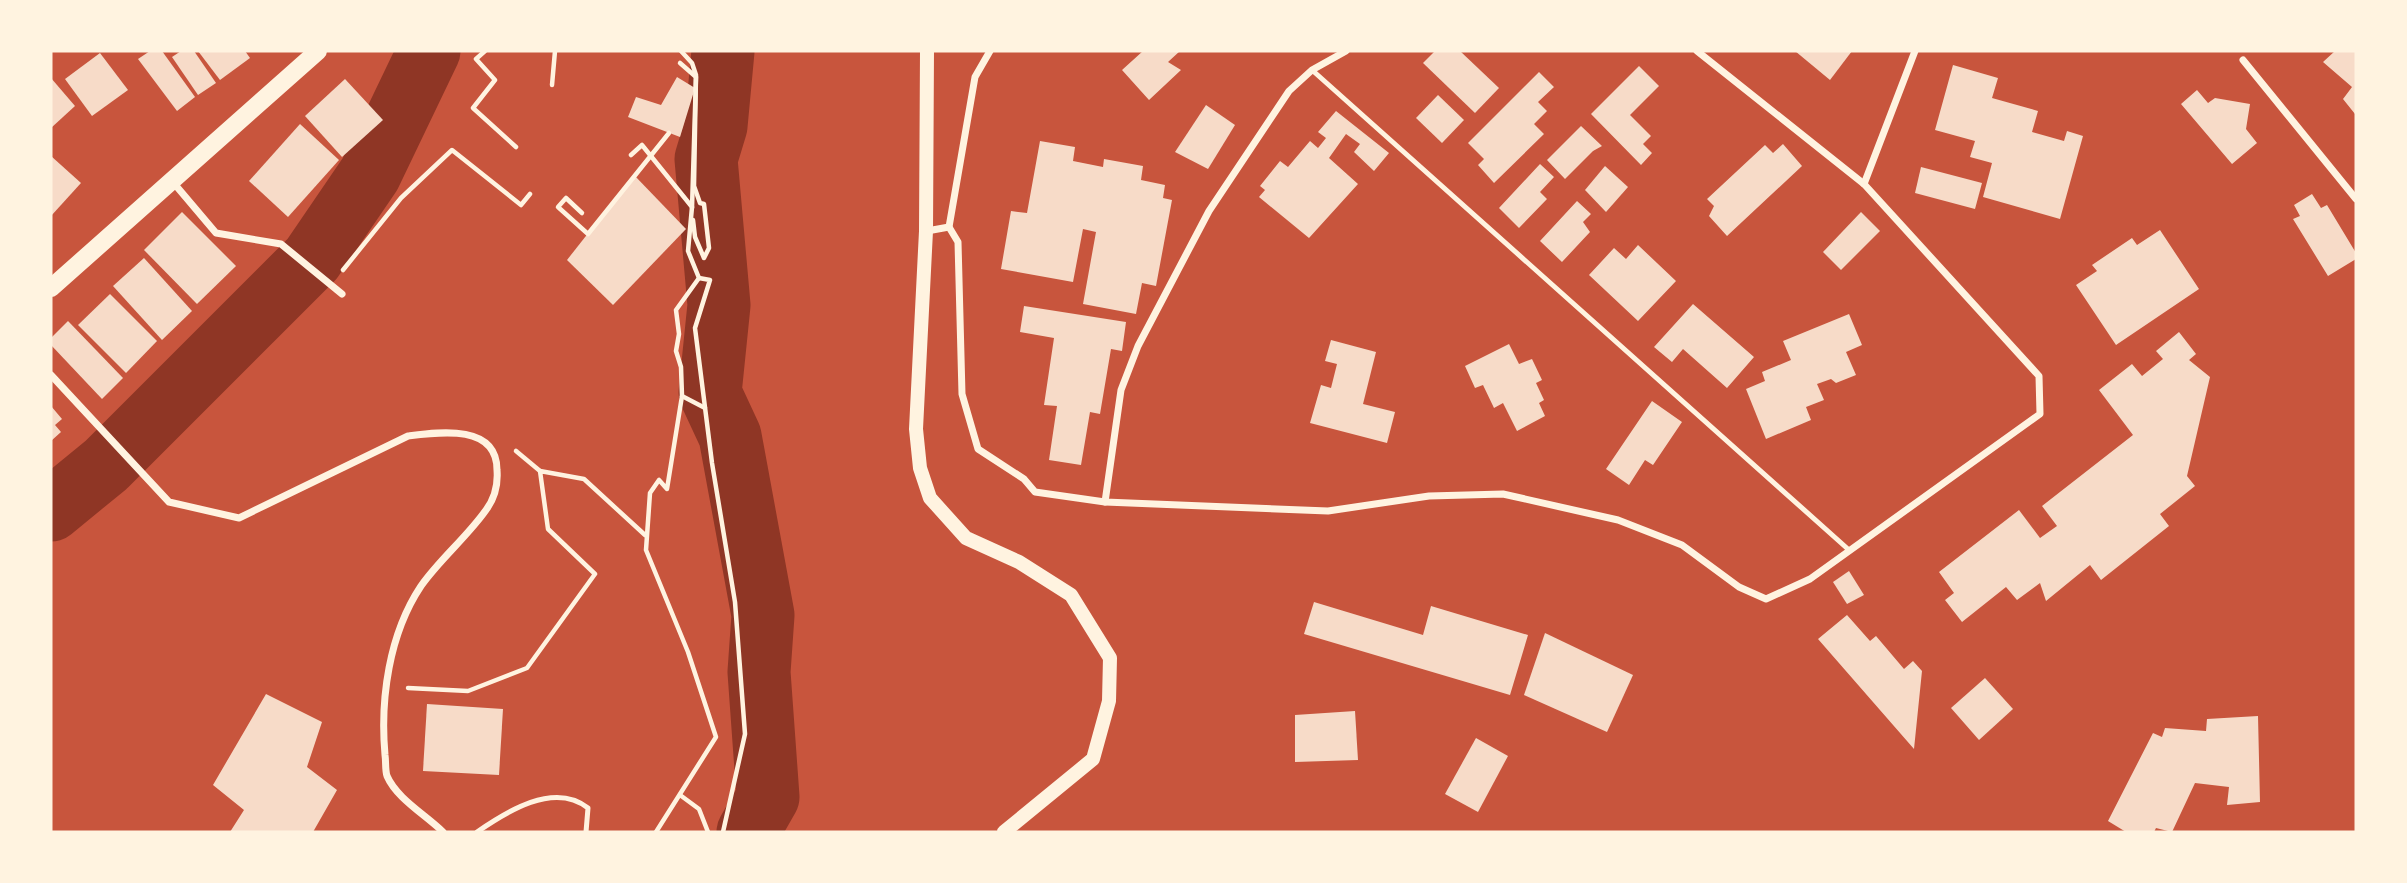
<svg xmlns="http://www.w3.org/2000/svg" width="2407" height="883" font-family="'Golos Text',sans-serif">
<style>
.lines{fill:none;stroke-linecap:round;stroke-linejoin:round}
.river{stroke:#8f3625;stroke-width:63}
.building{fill:#f7dbc8}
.path{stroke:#fff3e0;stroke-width:4.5}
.service{stroke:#fff3e0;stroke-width:5}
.minor{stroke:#fff3e0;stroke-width:7}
.secondary{stroke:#fff3e0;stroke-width:14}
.primary{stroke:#fff3e0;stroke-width:18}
</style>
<rect width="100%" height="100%" fill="#c8553d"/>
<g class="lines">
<!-- river -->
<g class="river">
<polyline points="723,51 716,126 706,159 719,305 710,393 730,436 763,615 759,672 768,797 748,832"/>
<polyline points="51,510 106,465 312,259 370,174 429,51"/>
</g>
</g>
<!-- building -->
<g class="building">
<polygon points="150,51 162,51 195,97 177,111 138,59"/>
<polygon points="181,51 194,51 216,83 198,95 172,57"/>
<polygon points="198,51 245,51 250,58 220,80"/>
<polygon points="1143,51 1180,51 1168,62 1181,70 1149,100 1122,70"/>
<polygon points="1435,51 1460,51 1499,88 1475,113 1423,63"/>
<polygon points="1795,51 1852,51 1830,80"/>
<polygon points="2335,51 2356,51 2355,114 2343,99 2352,87 2323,62"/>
<polygon points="100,53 128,90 92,116 65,79"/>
<polygon points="1953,65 1998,78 1992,98 2038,111 2032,132 2064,141 2067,131 2083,136 2060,219 1983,197 1992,163 1970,157 1975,141 1935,130"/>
<polygon points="1639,66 1659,86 1630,115 1651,136 1643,144 1652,153 1641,165 1591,114"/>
<polygon points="1539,72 1554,87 1538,102 1547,111 1534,124 1544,134 1494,183 1478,165 1484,159 1468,143"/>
<polygon points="677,77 695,88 680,137 628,117 636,97 661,105"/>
<polygon points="51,78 75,106 51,128"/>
<polygon points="345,79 383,120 342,157 305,116"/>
<polygon points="2197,90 2208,103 2215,98 2250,104 2246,129 2257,143 2232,164 2181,104"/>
<polygon points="1438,95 1464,120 1442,143 1416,118"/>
<polygon points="1206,105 1235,125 1208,169 1175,152"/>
<polygon points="1336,111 1389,153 1374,171 1354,152 1360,144 1346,134 1329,158 1358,184 1309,238 1259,197 1265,190 1260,186 1280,161 1288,167 1310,141 1318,148 1326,138 1318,132"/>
<polygon points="300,124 339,160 288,217 249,181"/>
<polygon points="1581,126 1602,146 1593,151 1565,179 1547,160"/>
<polygon points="1040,141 1075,147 1073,161 1103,167 1104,159 1143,166 1141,180 1165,185 1163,198 1172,200 1156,286 1142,283 1136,314 1083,304 1096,232 1083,229 1073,282 1001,269 1011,211 1027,213"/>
<polygon points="1783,144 1802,166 1727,236 1709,216 1714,206 1707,199 1765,145 1773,153"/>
<polygon points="51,156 81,183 51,216"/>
<polygon points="1540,164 1554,177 1540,192 1547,199 1519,228 1499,208"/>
<polygon points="1605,166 1628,187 1606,212 1585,190"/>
<polygon points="1921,167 1982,183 1975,209 1915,193"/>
<polygon points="634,175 686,229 613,305 567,260"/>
<polygon points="2312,194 2321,208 2327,205 2356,253 2356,259 2328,276 2293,219 2300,216 2294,205"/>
<polygon points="1577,201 1591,214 1583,222 1590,232 1562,262 1540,241"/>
<polygon points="182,212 236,266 197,304 144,250"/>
<polygon points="1861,212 1880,231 1841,270 1823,252"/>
<polygon points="2160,230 2199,289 2116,345 2076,285 2097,271 2092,265 2132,238 2137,245"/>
<polygon points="1638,245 1676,281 1638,321 1589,275 1614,248 1626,259"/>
<polygon points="144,258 192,311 162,340 113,286"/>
<polygon points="110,294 157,341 126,373 78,325"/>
<polygon points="1693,304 1754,357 1727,388 1683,349 1672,362 1654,347"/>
<polygon points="1024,306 1126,322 1122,351 1111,349 1100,414 1090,412 1081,465 1049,460 1057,406 1044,405 1054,338 1020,332"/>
<polygon points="1849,314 1862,345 1846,352 1856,375 1836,383 1831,379 1817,384 1824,400 1806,407 1811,420 1766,439 1746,389 1765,381 1762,372 1791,360 1783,341"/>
<polygon points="68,321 123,378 102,399 51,345 51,338"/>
<polygon points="2179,332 2196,354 2189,360 2210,377 2187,476 2195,486 2160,514 2169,526 2101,580 2090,565 2046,601 2040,583 2017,600 2006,587 1962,622 1945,600 1954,593 1939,572 2019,510 2040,538 2057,526 2042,506 2133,435 2099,390 2132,364 2142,376 2163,359 2156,351"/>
<polygon points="1331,340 1376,352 1363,404 1395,412 1387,443 1310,423 1321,385 1331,388 1337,364 1325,361"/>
<polygon points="1509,344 1519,364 1532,359 1542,380 1536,383 1544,400 1539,403 1545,416 1517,431 1503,403 1494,408 1483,385 1475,388 1465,366"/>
<polygon points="1652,401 1682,422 1653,465 1645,460 1629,485 1606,469"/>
<polygon points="51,406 62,419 55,425 61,432 51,441"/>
<polygon points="1849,571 1864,595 1847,604 1833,582"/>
<polygon points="1314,602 1423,635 1431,606 1528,635 1510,695 1304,634"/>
<polygon points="1847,615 1870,641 1876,636 1904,669 1913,661 1922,671 1914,749 1818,639"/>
<polygon points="1545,633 1633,675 1607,732 1524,695"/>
<polygon points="1985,678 2013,709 1979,740 1951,708"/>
<polygon points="266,694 322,722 307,767 337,790 313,832 230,832 244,810 213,785"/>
<polygon points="427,704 503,709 499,775 423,771"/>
<polygon points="1355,711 1358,760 1295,762 1295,715"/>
<polygon points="2258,716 2260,802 2227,805 2229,787 2195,783 2172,832 2156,828 2154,832 2126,832 2108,821 2153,733 2162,737 2165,728 2206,731 2207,719"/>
<polygon points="1476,738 1508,756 1478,812 1445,794"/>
</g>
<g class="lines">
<!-- path -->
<g class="path">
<polyline points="485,51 476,59 495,80 473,108 516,147"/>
<polyline points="681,51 692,63 696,75 694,186 700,203 704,204 709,248 704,258 695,237 693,220"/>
<polyline points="680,63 696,77 692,208"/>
<polyline points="552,85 555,51"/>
<polyline points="631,155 642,145 692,207 688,251 699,278 676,310 679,334 676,351 681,367 682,396 667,489 659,480 650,493 646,550 688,652 716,737 656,832"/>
<polyline points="582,213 566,198 558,207 588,234 669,133"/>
<polyline points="343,270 401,198 452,150 521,205 530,194"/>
<polyline points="699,278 710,280 695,328 712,463 735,602 745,734 723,832"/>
<polyline points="682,396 705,408"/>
<polyline points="516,451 540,471"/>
<polyline points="408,688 468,691 527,668 595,574 548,529 540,471 584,479 645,535"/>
<polyline points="680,795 699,809 708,832"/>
</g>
<!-- service -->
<g class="service">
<polyline points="1312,70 1849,550"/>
<path d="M477,832C506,812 554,781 588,808L586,832"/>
</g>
<!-- minor -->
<g class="minor">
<polyline points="2243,60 2356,199"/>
<polyline points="172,181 216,233 281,244 342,294"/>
<polyline points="1864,184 1915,51"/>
<polyline points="949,227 958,242 962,394 978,449 1024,479 1035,492 1105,502 1328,511 1429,496 1503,494 1618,520 1682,545 1739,587 1766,599 1810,579 2040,414 2039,376 1864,184 1697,51"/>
<polyline points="927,231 949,227 975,77 990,51"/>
<path d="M51,375L169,502L239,518L408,436C440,432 497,424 497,470C498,483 495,498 486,510C467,537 440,559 421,586C389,634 380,699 385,755C386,761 385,770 387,776C397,799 426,815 443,832"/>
<polyline points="1105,502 1121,390 1138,346 1209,211 1289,91 1312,70 1346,51"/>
</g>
<!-- secondary -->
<polyline class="secondary" points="927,51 926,231 916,429 920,468 930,498 966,538 1019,562 1071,595 1110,658 1109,701 1093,759 1004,832"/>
<!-- primary -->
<polyline class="primary" points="51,288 318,51"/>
</g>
<!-- border -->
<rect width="2407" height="883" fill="none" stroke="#fff3e0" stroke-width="105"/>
</svg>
